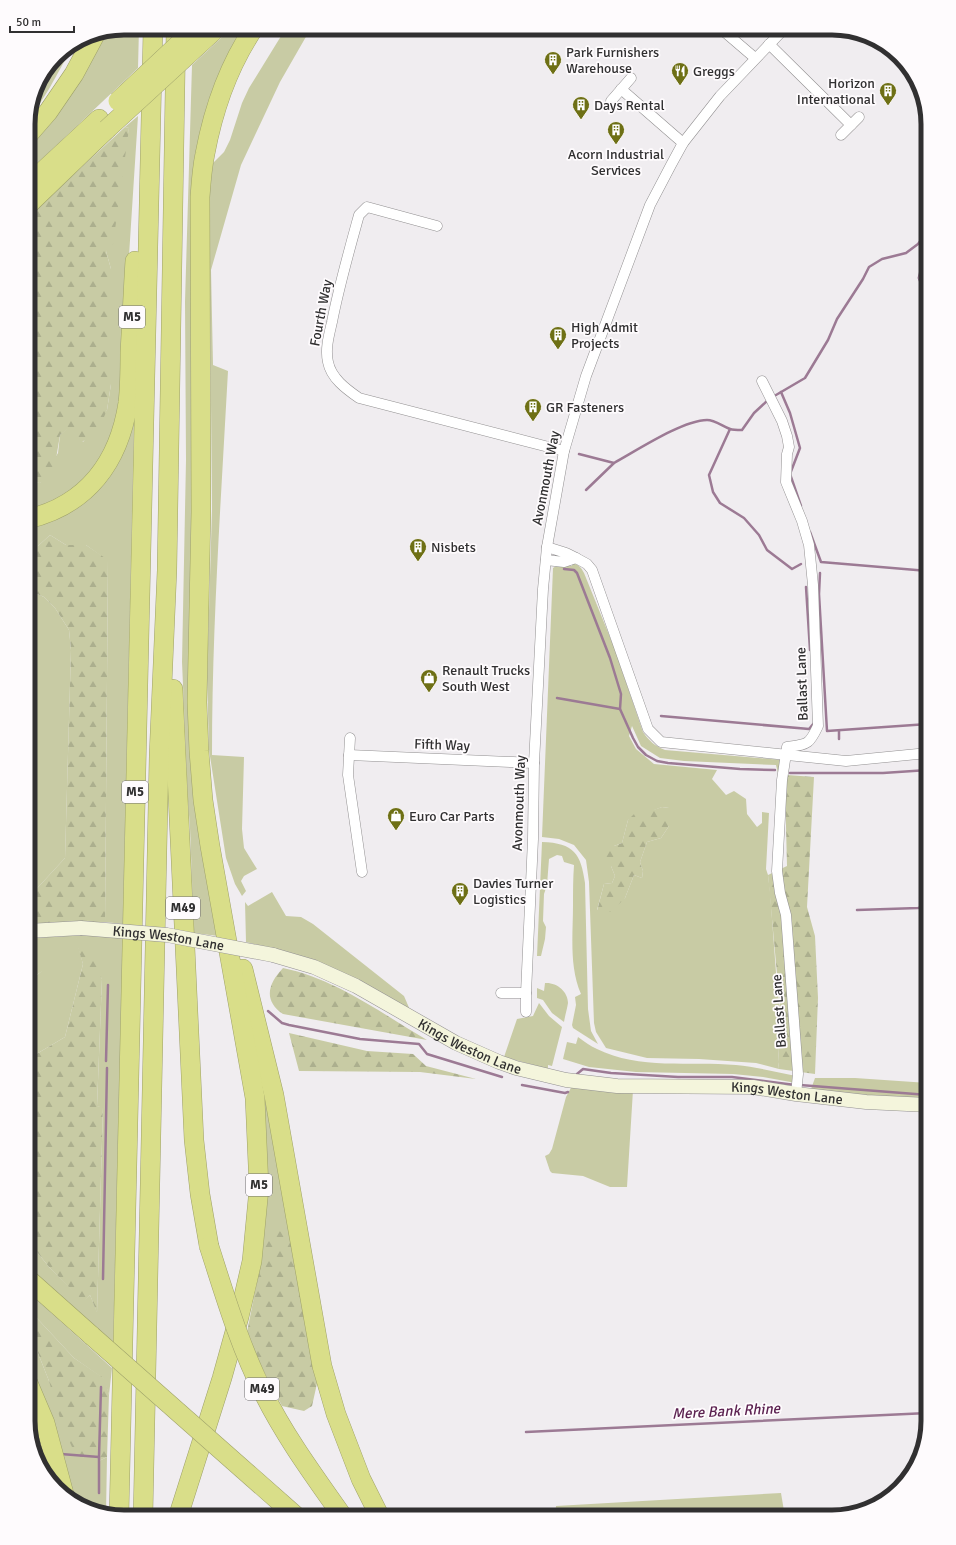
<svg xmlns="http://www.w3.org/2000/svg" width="956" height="1545" font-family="Signika,sans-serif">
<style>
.green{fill:#c8cba4;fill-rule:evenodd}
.forest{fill:url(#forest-firs)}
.water{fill:url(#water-ripples);stroke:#9c7a94}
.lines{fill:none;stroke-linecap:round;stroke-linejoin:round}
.stream{stroke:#9c7a94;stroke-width:2.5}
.street-casing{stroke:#929091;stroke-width:11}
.secondary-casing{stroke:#929091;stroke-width:15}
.highway-casing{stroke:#9ea16a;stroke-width:20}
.street{stroke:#fff;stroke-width:10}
.secondary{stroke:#f4f5dc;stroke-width:14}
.highway{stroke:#d9de89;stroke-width:19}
.secondary-bridge-casing{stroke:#929091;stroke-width:15;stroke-linecap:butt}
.highway-bridge-casing{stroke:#9ea16a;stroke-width:20;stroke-linecap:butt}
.secondary-bridge{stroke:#f4f5dc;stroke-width:14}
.highway-bridge{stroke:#d9de89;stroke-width:19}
.labels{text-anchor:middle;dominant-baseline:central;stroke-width:3.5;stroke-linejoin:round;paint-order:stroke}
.shield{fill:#fefbfd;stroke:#6e6d6e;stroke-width:1}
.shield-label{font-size:13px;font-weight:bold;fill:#313031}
.poi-label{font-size:14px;fill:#313031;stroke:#fefbfd;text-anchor:start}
.street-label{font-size:14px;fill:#313031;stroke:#fefbfd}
.water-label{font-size:15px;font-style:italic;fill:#5c2251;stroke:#fefbfd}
.rim{fill:none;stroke:#313031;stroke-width:5}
</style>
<defs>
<pattern id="forest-firs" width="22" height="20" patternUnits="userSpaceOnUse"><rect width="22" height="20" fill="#c8cba4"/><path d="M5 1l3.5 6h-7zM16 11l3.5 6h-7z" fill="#acaf8e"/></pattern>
<pattern id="water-ripples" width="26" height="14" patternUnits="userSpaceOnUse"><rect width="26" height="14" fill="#ca9abe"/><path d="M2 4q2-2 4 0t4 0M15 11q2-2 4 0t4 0" fill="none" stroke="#a57e9b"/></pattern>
</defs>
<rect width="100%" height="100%" fill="#f0edf0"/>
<!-- green -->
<g class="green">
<polygon points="124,28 139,28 138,68 28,172 28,147 54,116 103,32"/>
<polygon points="232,28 246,28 206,115 196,510 218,936 194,933 190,828 188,801 182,662 186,460 185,302 192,65"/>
<path d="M286,28H311L280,82L241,165L211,270L213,365L228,371C221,499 212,627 212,755L244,757L242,829L244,848L257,869L244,876L241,881L246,891L242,896L235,884L226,858L209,750L207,678L212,509L209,193L212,164L224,152L230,140L242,103L249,88Z"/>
<polygon points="74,44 49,89 28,122 35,87 56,56"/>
<path d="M138,116C134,178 130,240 126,303C123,346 124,417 103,454C94,469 77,490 62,498C51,503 39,507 28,512V482L40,483L58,453L60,435L69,427L83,442L107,410L111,384V269L106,251L129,128L125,127Z"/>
<polygon points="134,419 123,924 105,922 108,561 86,545 66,545 50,535 38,546 28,547 28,527 60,516"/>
<path d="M572,563C578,564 581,567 584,573L614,647L643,732C649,741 655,746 665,750L782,760L780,773H778L776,765L684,761L660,758L641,746L632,726L629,736L636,749L654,764L717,770L712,779L726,795L734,791L746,799L747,814L757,827L762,823V812L769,813L766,869L768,875L770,892L777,986L781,1018L778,1062L779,1069L756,1063L699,1059L647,1058L606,1048L596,1032L594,1023L589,882L586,860L574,845L559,839L542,837L553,568C559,564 564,565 572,566ZM662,807L669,808V826L661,838L647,842L640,862L643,871L642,878L634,875L625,898L597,910L604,884L612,883L615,876L611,866L614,846L622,843L628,820Z"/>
<polygon points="28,590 44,597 55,608 69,630 71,650 65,858 30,896 28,904"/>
<path d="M542,842C574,843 581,854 585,883L588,1009L591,1031L598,1044L573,1028L572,1025L576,1005L575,997L581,994C569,966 573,935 573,905C573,892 573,878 574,865L564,862L562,856L557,855L549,859L547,885L544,894L543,921L546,927L545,939L541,956H537Z"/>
<polygon points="272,892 286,916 301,917 313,924 404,996 410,1010 279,950 246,942 245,902 248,906"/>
<polygon points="87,935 123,936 113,1347 28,1271 28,1241 49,1267 84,1301 90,1295 97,1312 103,1108 97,1106 102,979 76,938 83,964 65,1037 28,1059 28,982 42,971 28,981 28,938"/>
<path d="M545,983C556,982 568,991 568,1003C567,1009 565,1016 564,1022L552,1013L543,1000L537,998V988L544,991Z"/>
<polygon points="539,1003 549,1016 562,1027 552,1066 548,1065 548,1069 504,1057 517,1019 533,1016"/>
<path d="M578,1037C584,1041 590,1046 597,1049C639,1070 690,1061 736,1065C756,1067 776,1072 796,1076V1083L763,1077L733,1074L636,1072L589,1067L563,1059L567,1042L576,1044Z"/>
<polygon points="815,1078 855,1078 928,1083 928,1101 810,1092"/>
<polygon points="572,1086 633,1090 627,1187 610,1187 583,1176 552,1173 550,1171 545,1156 549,1154 552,1149 566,1097"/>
<path d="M266,1097L291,1240L264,1234C267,1186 268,1145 263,1098Z"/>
<polygon points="28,1292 112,1368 109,1395 104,1379 74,1358 34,1315 28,1312"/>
<polygon points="28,1335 34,1343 49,1381 99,1461 107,1457 106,1513 74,1502 44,1398 28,1361"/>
<polygon points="28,1405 50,1478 38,1464 28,1421"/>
<polygon points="781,1493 785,1517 555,1517 556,1506"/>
</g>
<!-- forest -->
<g class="forest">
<polygon points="125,127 129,128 128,136 113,244 106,251 111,269 111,384 107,410 98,431 82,442 69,428 60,435 54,471 40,483 28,482 28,217"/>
<polygon points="50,535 66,545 86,545 108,560 105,922 70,922 28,924 28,904 30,896 65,858 71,650 69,630 55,608 44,597 28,590 28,547 38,546"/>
<polygon points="787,775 814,777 807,907 815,936 818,998 815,1074 779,1069 778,1062 781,1018 768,875 787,866 785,786"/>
<polygon points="662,807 669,808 669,826 661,838 647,842 640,862 643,871 642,878 634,875 625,898 611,912 597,911 604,884 612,883 615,876 611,866 600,856 603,847 608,845 614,846 622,843 628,820 640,808 653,810"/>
<polygon points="75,938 86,939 102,979 97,1106 103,1107 97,1313 90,1295 84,1302 49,1267 28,1241 28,1059 65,1037 83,964"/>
<path d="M283,968C336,979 381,1013 427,1040L283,1014C263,1000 268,984 283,968Z"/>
<polygon points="289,1033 367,1051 413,1054 426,1066 476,1079 420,1072 299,1071"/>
<polygon points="274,1226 291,1240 318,1379 312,1406 304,1411 282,1406 261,1366 247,1332 261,1262 264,1234"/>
<polygon points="28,1312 34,1315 74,1358 105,1379 109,1395 107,1457 99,1461 82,1459 72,1447 62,1425 49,1381 34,1343 28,1335"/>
</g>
<!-- water -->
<polygon class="water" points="928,256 928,303 918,278 923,258"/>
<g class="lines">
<!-- stream -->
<g class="stream">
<polyline points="925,110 922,113 928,141"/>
<polyline points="781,392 790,413 800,448 790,474 801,506"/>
<polyline points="776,395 805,378 828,340 837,319 863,279 869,267 882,259 906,253 918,244 928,231"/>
<polyline points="730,429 709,475 713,492 720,503 744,518 759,535 767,550 792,569 801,564"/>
<path d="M579,454L614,463C636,451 683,420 707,420C715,420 722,426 730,429C733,430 738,430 742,430L754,413L767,401"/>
<polyline points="586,490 614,463"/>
<polyline points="810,532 821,562 928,571"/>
<polyline points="564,569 574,570 577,573 610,658 621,694 620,709 633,738 638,747 646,755 657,761 668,763 740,769 775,770"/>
<polyline points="820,573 819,594 827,731 928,724"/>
<polyline points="806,587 810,650"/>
<polyline points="557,698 620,709"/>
<polyline points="661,716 809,729 814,723"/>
<polyline points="839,739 839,731"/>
<polyline points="790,773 883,773 928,770"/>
<polyline points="857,910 918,908 928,906"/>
<polyline points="268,1011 282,1023 289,1025 360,1039 419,1044 427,1054 502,1077"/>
<polyline points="106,1061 108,985"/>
<polyline points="577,1074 583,1069 611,1073 678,1077 732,1077 795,1085"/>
<polyline points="522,1085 565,1093 568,1092"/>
<polyline points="800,1085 928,1095"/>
<polyline points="103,1279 107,1068"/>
<polyline points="526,1432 928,1413"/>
<polyline points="61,1454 99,1457 101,1387"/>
<polyline points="36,1456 46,1455"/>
<polyline points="99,1457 99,1493"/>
</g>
<defs>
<g id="street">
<polyline points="720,28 755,58"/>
<polyline points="769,44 851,125"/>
<polyline points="621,89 683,143"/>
<polyline points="611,101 631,78"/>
<polyline points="841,135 859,117"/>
<path d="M437,226L367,207L359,215C349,251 339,286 332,322C329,335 325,349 328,362C331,378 346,389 359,398L564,451"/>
<path d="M762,381L782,421L787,436L789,447L787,454L786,482L802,521L809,545L813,585L818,726C809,745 808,744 787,747L782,780L777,871L780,893L786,915L798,1074L796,1094"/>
<polyline points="576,558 587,564 592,570 648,729 661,742 846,761 928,753"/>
<polyline points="546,560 564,562 576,558 566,553 547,547"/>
<polyline points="350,738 348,775 362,872"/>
<polyline points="349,755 534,763"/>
<polyline points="501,993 526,993"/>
<polyline points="526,1012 526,993 533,839 534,763 543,589 547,547 564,451 586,376 650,205 671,165 683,143 720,96 785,28"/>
</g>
<g id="secondary">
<polyline points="28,931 81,928"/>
<path id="s1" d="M273,955L314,967L356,986L456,1043L499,1062L516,1068L566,1080L617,1086L753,1087L796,1094L866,1102L928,1105"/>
</g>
<g id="highway">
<polyline points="28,135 48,112 74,74 96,33"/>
<polyline points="28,185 99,119"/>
<polyline points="28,205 107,129"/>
<path d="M28,519C87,505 119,462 128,403C130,386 130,369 130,352C132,321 133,291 135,261"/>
<polyline points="173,689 194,1140 200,1194 209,1246"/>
<polyline points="243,969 274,1095 322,1366 336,1414 361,1479 380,1517"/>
<polyline points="28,1279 92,1336"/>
<polyline points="28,1383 45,1423 64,1494"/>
<polyline points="119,1517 153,28"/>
<polyline points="143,1517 159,756 167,570 176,28"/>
<path d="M178,1517L222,1378L239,1317L252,1261L259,1188L255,1098L210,846L203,800L199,751L197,702L201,512L200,197C201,183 202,168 205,154C213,111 229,65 254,28"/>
</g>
</defs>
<!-- street casing -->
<use href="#street" class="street-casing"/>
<!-- secondary casing -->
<use href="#secondary" class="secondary-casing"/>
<!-- highway casing -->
<use href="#highway" class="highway-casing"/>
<!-- street -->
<use href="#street" class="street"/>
<!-- secondary -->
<use href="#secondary" class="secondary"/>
<!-- highway -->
<use href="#highway" class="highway"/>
<defs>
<g id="secondary-bridge">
<path id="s2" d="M81,928L167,935L273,955"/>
</g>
<g id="highway-bridge">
<polyline points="118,101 196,28"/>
<polyline points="107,129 217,28"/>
<path d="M209,1246C225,1296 240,1347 264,1394C286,1438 315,1477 343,1517"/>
<polyline points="92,1336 297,1517"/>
</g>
</defs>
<!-- secondary-bridge casing -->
<use href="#secondary-bridge" class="secondary-bridge-casing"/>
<!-- highway-bridge casing -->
<use href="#highway-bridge" class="highway-bridge-casing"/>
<!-- secondary-bridge -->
<use href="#secondary-bridge" class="secondary-bridge"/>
<!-- highway-bridge -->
<use href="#highway-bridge" class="highway-bridge"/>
</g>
<!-- icons -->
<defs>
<symbol id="building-pin" viewBox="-11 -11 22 30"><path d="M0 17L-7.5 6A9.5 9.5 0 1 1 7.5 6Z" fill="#6e7015" stroke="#fefbfd"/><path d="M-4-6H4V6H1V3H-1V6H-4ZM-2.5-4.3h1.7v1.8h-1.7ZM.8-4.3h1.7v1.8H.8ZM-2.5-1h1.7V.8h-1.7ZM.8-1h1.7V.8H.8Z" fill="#fff"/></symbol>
<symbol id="restaurant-pin" viewBox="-11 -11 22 30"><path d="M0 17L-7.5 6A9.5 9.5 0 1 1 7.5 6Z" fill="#6e7015" stroke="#fefbfd"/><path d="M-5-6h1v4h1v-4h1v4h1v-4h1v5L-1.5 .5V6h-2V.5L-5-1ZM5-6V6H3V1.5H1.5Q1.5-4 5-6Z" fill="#fff"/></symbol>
<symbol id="shop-pin" viewBox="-11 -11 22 30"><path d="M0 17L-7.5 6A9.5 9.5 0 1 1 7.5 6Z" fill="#6e7015" stroke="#fefbfd"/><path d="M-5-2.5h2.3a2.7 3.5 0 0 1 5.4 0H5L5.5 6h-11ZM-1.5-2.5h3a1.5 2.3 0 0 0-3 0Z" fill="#fff"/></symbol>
</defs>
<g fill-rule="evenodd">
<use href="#building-pin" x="543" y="50" width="20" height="27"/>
<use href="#restaurant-pin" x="670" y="61" width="20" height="27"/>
<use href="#building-pin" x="878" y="81" width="20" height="27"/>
<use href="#building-pin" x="571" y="95" width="20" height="27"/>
<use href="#building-pin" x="606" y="120" width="20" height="27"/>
<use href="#building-pin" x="548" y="325" width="20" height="27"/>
<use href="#building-pin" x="523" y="397" width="20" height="27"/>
<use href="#building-pin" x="408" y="537" width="20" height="27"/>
<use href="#shop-pin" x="419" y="668" width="20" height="27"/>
<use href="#shop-pin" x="386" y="806" width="20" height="27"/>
<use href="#building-pin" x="450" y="881" width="20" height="27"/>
</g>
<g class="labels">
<!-- shield labels -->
<g class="shield">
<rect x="119" y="306" width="26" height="22" rx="3"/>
<rect x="122" y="781" width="26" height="22" rx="3"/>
<rect x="166" y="897" width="34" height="22" rx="3"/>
<rect x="246" y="1174" width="26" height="22" rx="3"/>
<rect x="245" y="1378" width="34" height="22" rx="3"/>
</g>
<g class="shield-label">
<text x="132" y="317">M5</text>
<text x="135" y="792">M5</text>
<text x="183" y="908">M49</text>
<text x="259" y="1185">M5</text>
<text x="262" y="1389">M49</text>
</g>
<!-- poi labels -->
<g class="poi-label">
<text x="566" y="52">Park Furnishers<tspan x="566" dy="16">Warehouse</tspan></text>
<text x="693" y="71">Greggs</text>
<text x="875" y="83" text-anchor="end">Horizon<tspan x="875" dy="16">International</tspan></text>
<text x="594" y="105">Days Rental</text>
<text x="616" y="154" text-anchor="middle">Acorn Industrial<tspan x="616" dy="16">Services</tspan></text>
<text x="571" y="327">High Admit<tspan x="571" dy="16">Projects</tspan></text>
<text x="546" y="407">GR Fasteners</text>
<text x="431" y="547">Nisbets</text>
<text x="442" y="670">Renault Trucks<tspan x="442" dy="16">South West</tspan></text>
<text x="409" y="816">Euro Car Parts</text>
<text x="473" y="883">Davies Turner<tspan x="473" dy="16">Logistics</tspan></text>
</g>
<!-- street labels -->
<g class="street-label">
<text transform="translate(321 313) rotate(-79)">Fourth Way</text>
<text transform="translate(546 478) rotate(-79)">Avonmouth Way</text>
<text transform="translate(802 684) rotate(-92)">Ballast Lane</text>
<text transform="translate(442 745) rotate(2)">Fifth Way</text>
<text transform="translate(519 803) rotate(-88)">Avonmouth Way</text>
<text stroke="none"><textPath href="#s2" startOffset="88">Kings Weston Lane</textPath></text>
<text transform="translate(779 1011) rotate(-94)">Ballast Lane</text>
<text stroke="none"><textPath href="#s1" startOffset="218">Kings Weston Lane</textPath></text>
<text stroke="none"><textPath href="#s1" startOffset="542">Kings Weston Lane</textPath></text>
</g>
<!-- water labels -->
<g class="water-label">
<text transform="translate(726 1411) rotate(-3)">Mere Bank Rhine</text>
</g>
</g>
<!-- crop -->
<path d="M0 0H956V1545H0ZM124 35H832A89 89 0 0 1 921 124V1421A89 89 0 0 1 832 1510H124A89 89 0 0 1 35 1421V124A89 89 0 0 1 124 35Z" fill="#fefbfd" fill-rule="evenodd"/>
<path class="rim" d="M124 35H832A89 89 0 0 1 921 124V1421A89 89 0 0 1 832 1510H124A89 89 0 0 1 35 1421V124A89 89 0 0 1 124 35Z"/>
<!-- scale -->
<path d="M10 26v6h64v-6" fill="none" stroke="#313031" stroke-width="2"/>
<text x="16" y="26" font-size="12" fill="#313031" stroke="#fefbfd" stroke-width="3" paint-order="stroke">50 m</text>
</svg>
